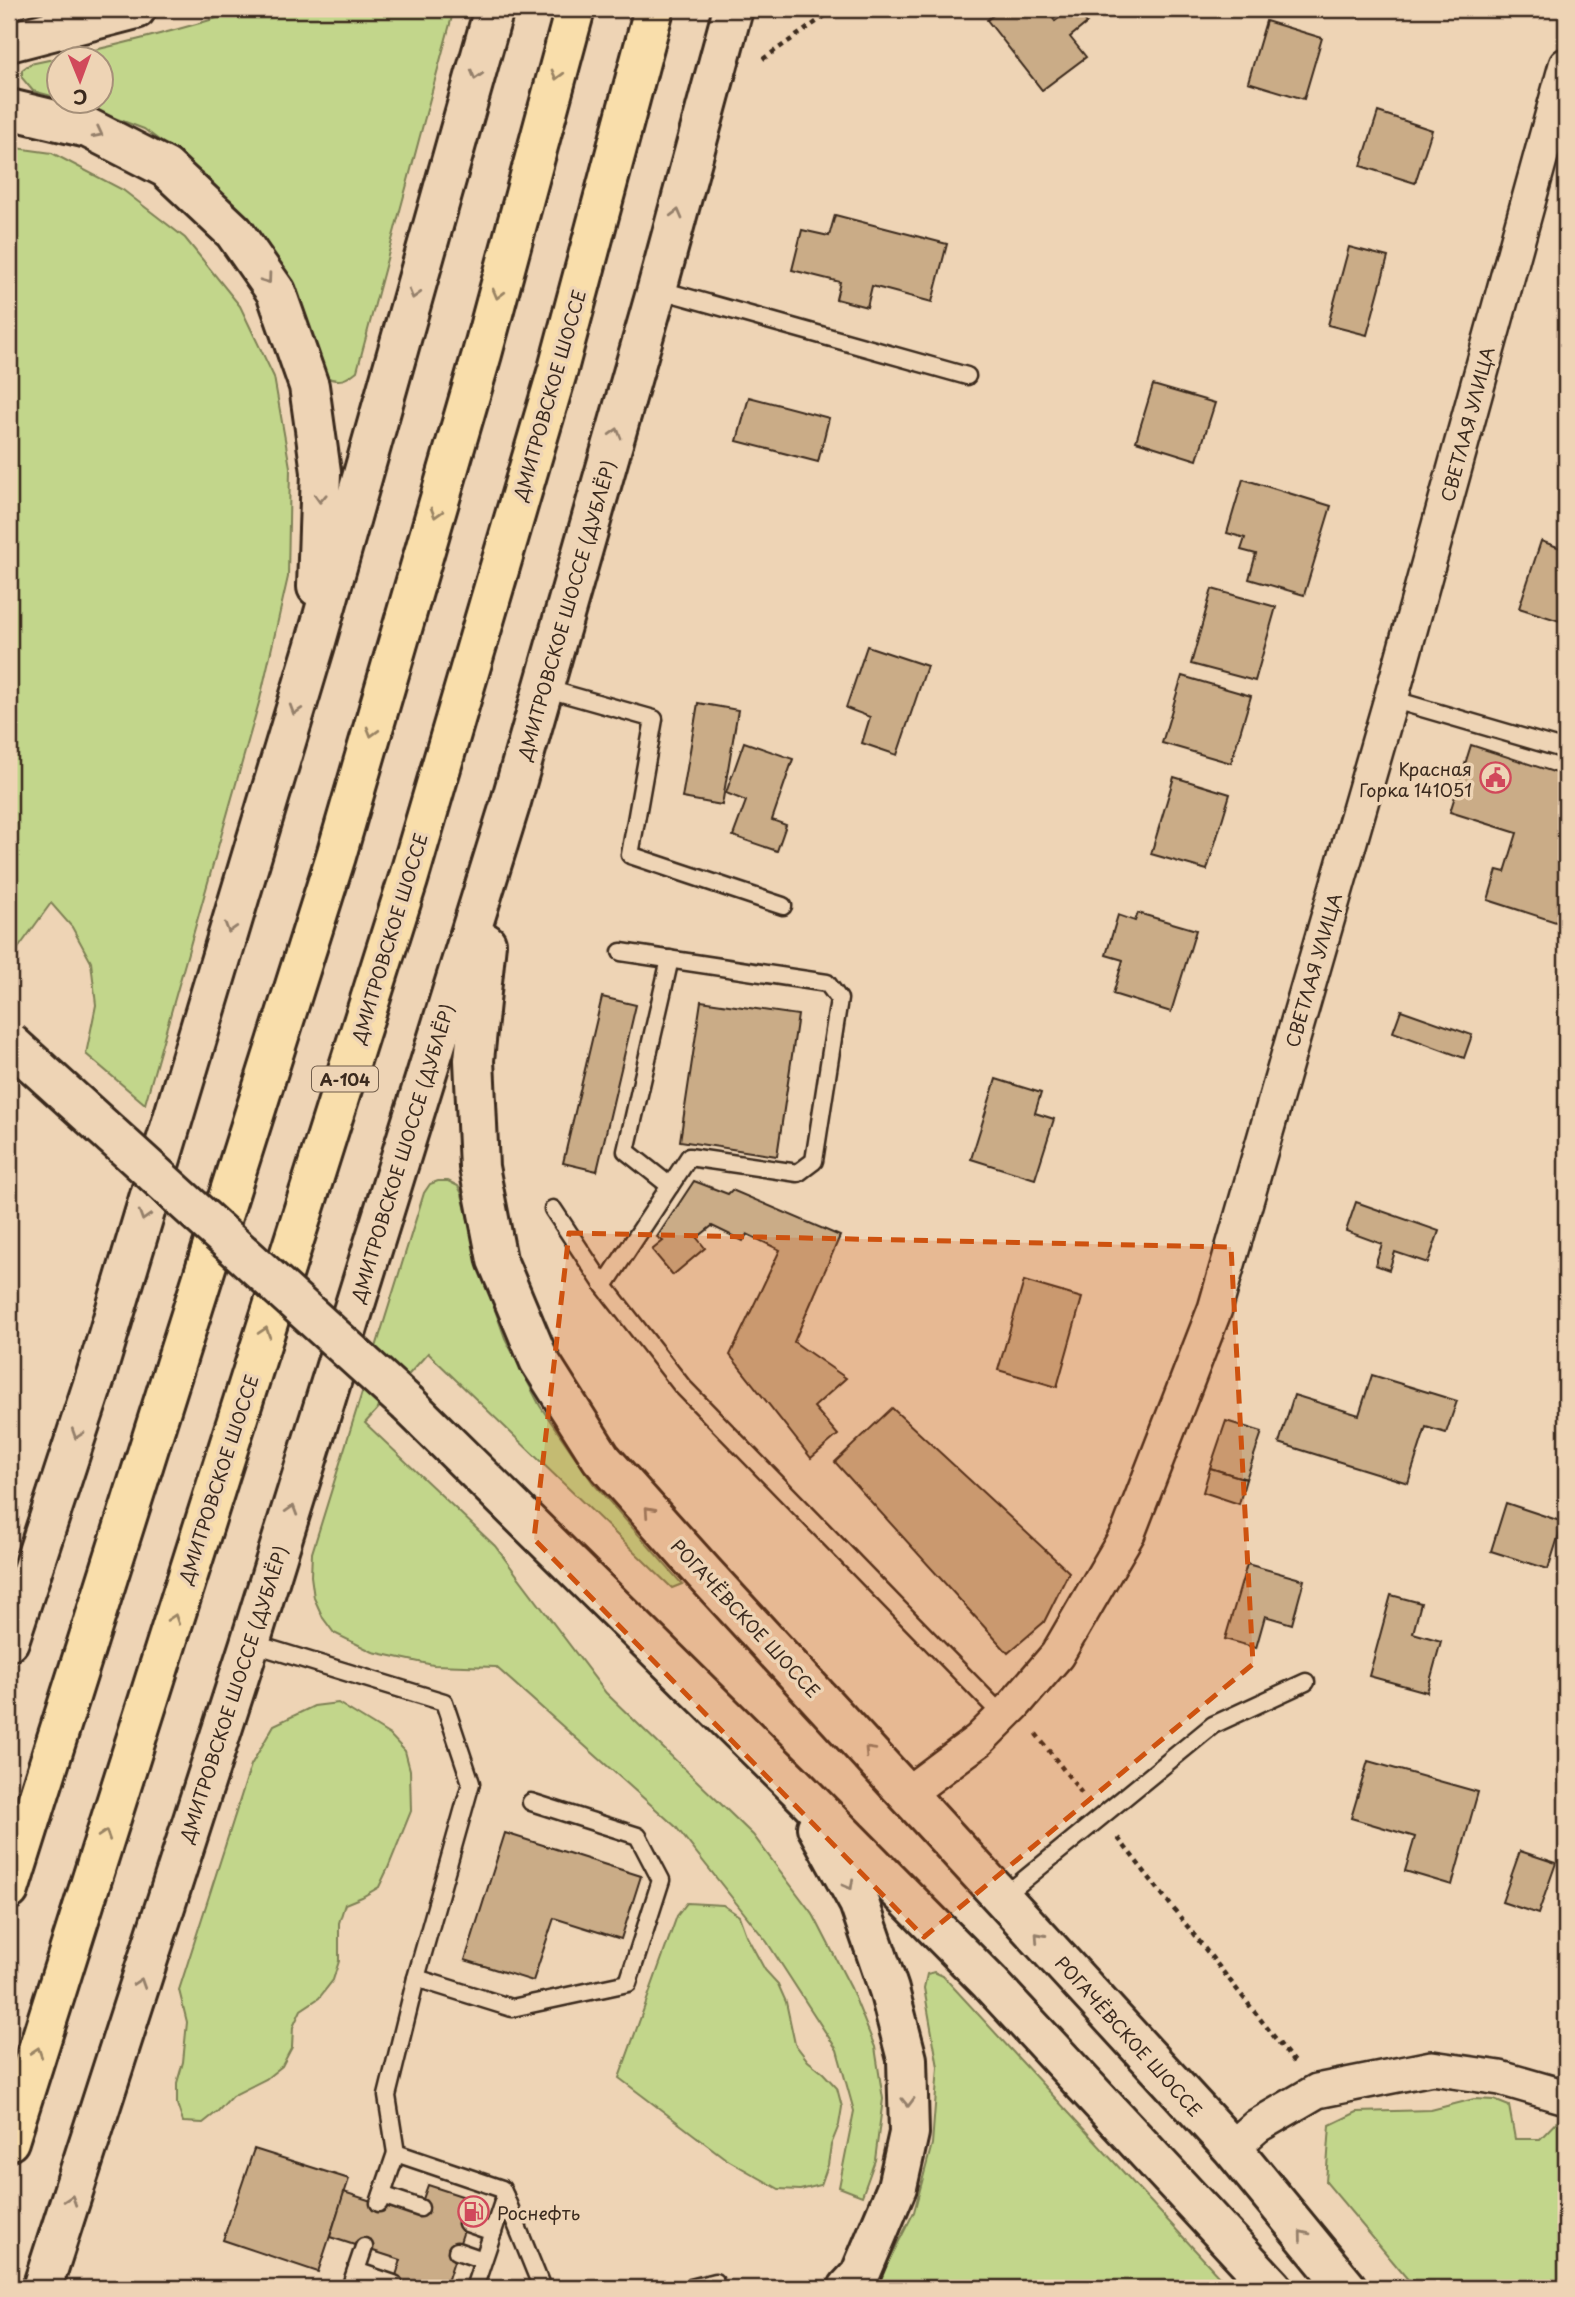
<svg xmlns="http://www.w3.org/2000/svg" width="1575" height="2297" font-family="'Playpen Sans',sans-serif">
<style>
.green{fill:#c2d68b;stroke:#7e8054;stroke-width:2}
.building{fill:#caac87;stroke:#3b2a1e;stroke-width:2}
.lines{fill:none;stroke-linecap:round;stroke-linejoin:round}
.lane-casing{stroke:#3b2a1e;stroke-width:21}
.street-casing{stroke:#3b2a1e;stroke-width:38}
.secondary-casing{stroke:#3b2a1e;stroke-width:44}
.highway-casing{stroke:#3b2a1e;stroke-width:44}
.path{stroke:#3b2a1e;stroke-width:4.5;stroke-dasharray:5 5;stroke-linecap:butt}
.lane{stroke:#eed4b5;stroke-width:16}
.street{stroke:#eed4b5;stroke-width:33}
.secondary{stroke:#eed4b5;stroke-width:38}
.highway{stroke:#f9deab;stroke-width:38}
.secondary-bridge-casing{stroke:#3b2a1e;stroke-width:44;stroke-linecap:butt}
.secondary-bridge{stroke:#eed4b5;stroke-width:38}
.oneway{stroke:#947f6a}
.oneway2{stroke:#9a8464}
.marked{fill:#ce520f;fill-opacity:0.2;stroke:#ce520f;stroke-width:5;stroke-dasharray:14 9;stroke-linejoin:round}
.labels{text-anchor:middle;dominant-baseline:central;stroke-width:7;stroke-linejoin:round;paint-order:stroke}
.shield{fill:#eed4b5;stroke:#715d4b;stroke-width:2}
.shield-label{font-size:16px;font-weight:bold;fill:#3b2a1e}
.street-label{font-size:18px;fill:#3b2a1e;stroke:#eed4b5}
.poi-label{font-size:18px;fill:#3b2a1e;stroke:#eed4b5;text-anchor:end}
</style>
<rect width="100%" height="100%" fill="#eed4b5"/>
<filter id="ink" filterUnits="userSpaceOnUse"><feTurbulence type="fractalNoise" baseFrequency=".0143" numOctaves="2"/><feDisplacementMap in="SourceGraphic" scale="14" xChannelSelector="R" yChannelSelector="G"/><feConvolveMatrix kernelMatrix="1 2 1 2 8 2 1 2 1" color-interpolation-filters="sRGB"/></filter>
<g filter="url(#ink)">
<!-- green -->
<g class="green">
<path d="M246,9H454L357,371C346,380 339,383 326,377L252,226L204,174L144,129L72,102H102V60H60L59,98L33,91L22,78V70L30,64C103,49 175,32 246,9Z"/>
<polygon points="9,147 52,153 123,190 185,238 240,306 274,377 290,467 288,577 260,699 145,1104 86,1054 96,1005 91,962 72,927 51,903 9,961"/>
<polygon points="438,1181 448,1181 458,1186 462,1194 478,1262 505,1338 540,1406 593,1483 682,1584 672,1588 428,1353 365,1423 495,1546 606,1693 753,1835 814,1916 851,1988 875,2047 883,2099 875,2160 862,2196 839,2187 854,2111 837,2050 767,1942 676,1827 496,1667 433,1665 373,1652 334,1633 323,1618 314,1598 311,1576 312,1553 424,1193 430,1184"/>
<polygon points="338,1703 390,1735 405,1751 410,1770 411,1811 388,1868 379,1887 362,1897 345,1904 339,1923 339,1961 333,1980 319,1998 301,2010 293,2027 292,2047 282,2066 266,2079 232,2096 218,2111 203,2123 183,2122 177,2104 177,2083 183,2062 187,2022 179,1990 251,1765 274,1725 314,1706"/>
<polygon points="687,1903 723,1905 739,1916 746,1935 765,1970 778,1984 786,2002 795,2044 808,2061 823,2073 837,2088 842,2107 839,2125 831,2145 828,2165 821,2185 800,2190 779,2189 726,2159 619,2078 677,1916"/>
<polygon points="934,1972 943,1976 1230,2288 875,2288 914,2212 932,2144 938,2067 924,1988 927,1974"/>
<polygon points="1474,2099 1494,2100 1509,2106 1515,2139 1540,2139 1562,2116 1566,2117 1566,2288 1415,2288 1326,2182 1330,2125 1357,2112 1431,2110"/>
</g>
<!-- building -->
<g class="building">
<polygon points="1001,9 1046,9 1055,21 1071,9 1076,9 1087,23 1070,37 1086,57 1042,90 987,20"/>
<polygon points="1266,21 1322,38 1304,99 1248,82"/>
<polygon points="1378,112 1432,130 1415,183 1361,166"/>
<polygon points="835,215 947,244 932,302 872,286 867,307 836,299 840,282 792,270 802,230 829,236"/>
<polygon points="1349,247 1388,257 1367,335 1328,325"/>
<polygon points="1153,385 1215,403 1197,460 1136,441"/>
<polygon points="749,397 829,418 818,462 737,441"/>
<polygon points="1243,479 1331,506 1304,595 1249,579 1256,554 1241,550 1245,538 1227,533"/>
<polygon points="1541,541 1566,550 1566,623 1519,608"/>
<polygon points="1212,589 1276,607 1255,681 1191,664"/>
<polygon points="867,646 927,666 897,755 862,743 870,717 846,708"/>
<polygon points="1182,676 1251,696 1231,763 1162,743"/>
<polygon points="698,703 738,710 722,805 682,798"/>
<polygon points="744,742 793,759 772,820 786,825 777,851 733,836 746,801 726,793"/>
<polygon points="1471,745 1566,776 1566,900 1559,923 1488,900 1497,870 1505,872 1517,833 1450,812"/>
<polygon points="1174,777 1230,794 1207,870 1151,854"/>
<polygon points="1138,913 1196,930 1171,1012 1113,994 1123,960 1106,955 1118,915 1135,921"/>
<polygon points="602,997 636,1005 597,1171 563,1163"/>
<polygon points="701,1001 798,1015 777,1156 680,1141"/>
<polygon points="1401,1010 1472,1035 1464,1058 1393,1032"/>
<polygon points="996,1079 1041,1093 1035,1113 1054,1119 1035,1179 971,1159"/>
<polygon points="694,1181 728,1194 732,1190 840,1236 794,1342 846,1378 814,1407 838,1435 811,1458 730,1355 780,1250 747,1234 743,1241 712,1226 697,1238 705,1248 673,1275 652,1250 663,1241 657,1237"/>
<polygon points="1356,1202 1439,1231 1428,1263 1395,1252 1389,1270 1375,1265 1382,1244 1346,1231"/>
<polygon points="1024,1281 1082,1298 1057,1387 998,1370"/>
<polygon points="1372,1375 1457,1401 1446,1433 1426,1427 1408,1483 1279,1443 1294,1395 1359,1415"/>
<polygon points="892,1408 1069,1572 1044,1622 1008,1653 835,1462"/>
<polygon points="1226,1421 1262,1432 1246,1479 1210,1468"/>
<polygon points="1210,1468 1246,1479 1239,1504 1203,1492"/>
<polygon points="1506,1503 1563,1522 1548,1569 1491,1551"/>
<polygon points="1247,1564 1304,1580 1292,1624 1265,1616 1256,1648 1225,1639"/>
<polygon points="1391,1595 1421,1603 1413,1633 1441,1641 1427,1692 1369,1676"/>
<polygon points="1368,1761 1478,1792 1452,1885 1405,1871 1415,1837 1351,1818"/>
<polygon points="505,1833 641,1876 621,1939 554,1918 533,1981 465,1960"/>
<polygon points="1520,1851 1556,1863 1538,1914 1502,1902"/>
<polygon points="254,2149 349,2179 318,2272 223,2240"/>
<polygon points="428,2185 474,2200 445,2288 392,2288 401,2260 330,2237 344,2192 417,2216"/>
</g>
<g class="lines">
<defs>
<g id="lane">
<polyline points="657,289 967,376"/>
<polyline points="544,688 654,719 630,855 783,906"/>
<polyline points="1391,699 1566,750"/>
<polyline points="670,1186 626,1151 670,959"/>
<polyline points="553,1209 604,1286 682,1386 1003,1716"/>
<polyline points="604,1286 689,1157 798,1173 814,1161 839,999 827,983 621,952"/>
<polyline points="251,1643 444,1702 471,1783 416,1978 387,2096 396,2153"/>
<polyline points="1003,1897 1213,1725 1306,1682"/>
<polyline points="416,1978 512,2008 628,1983 661,1880 638,1836 531,1802"/>
<polyline points="382,2195 420,2208"/>
<polyline points="379,2203 396,2153 502,2189 542,2288"/>
<polyline points="467,2223 493,2232"/>
<polyline points="457,2251 483,2260"/>
<polyline points="356,2271 394,2284"/>
<polyline points="350,2288 364,2247"/>
<polyline points="474,2288 505,2196"/>
<polyline points="691,2288 715,2282"/>
</g>
<g id="street">
<polyline points="908,1793 979,1740 1014,1705 1057,1655 1128,1533 1215,1309 1391,699 1566,65"/>
<polyline points="1232,2148 1257,2126 1317,2091 1432,2068 1500,2078 1566,2097"/>
</g>
<g id="secondary">
<polyline points="9,42 136,9"/>
<polyline points="9,109 88,128 166,168 234,232 276,292 309,386 321,472 317,587"/>
<polyline points="486,943 474,1060 479,1167 497,1260 539,1360 601,1458 703,1572 1232,2148 1347,2288"/>
<polyline points="408,1404 792,1783 990,1983 1273,2288"/>
<polyline points="9,1641 96,1375 315,645 494,9"/>
<polyline points="817,1827 859,1903 889,1990 907,2059 909,2133 897,2187 860,2275 848,2288"/>
<polyline points="42,2288 250,1643 510,805 657,289 733,9"/>
</g>
<g id="highway">
<polyline points="9,1890 336,856 482,354 575,9"/>
<polyline points="9,2141 408,880 558,369 654,9"/>
</g>
</defs>
<!-- lane casing -->
<use href="#lane" class="lane-casing"/>
<!-- street casing -->
<use href="#street" class="street-casing"/>
<!-- secondary casing -->
<use href="#secondary" class="secondary-casing"/>
<!-- highway casing -->
<use href="#highway" class="highway-casing"/>
<!-- path -->
<g class="path">
<polyline points="763,59 835,9"/>
<polyline points="1036,1734 1084,1796"/>
<polyline points="1118,1838 1294,2062"/>
</g>
<!-- lane -->
<use href="#lane" class="lane"/>
<!-- street -->
<use href="#street" class="street"/>
<!-- secondary -->
<use href="#secondary" class="secondary"/>
<!-- highway -->
<use href="#highway" class="highway"/>
<defs>
<polyline id="secondary-bridge" points="9,1042 408,1404"/>
</defs>
<!-- secondary-bridge casing -->
<use href="#secondary-bridge" class="secondary-bridge-casing"/>
<!-- secondary-bridge -->
<use href="#secondary-bridge" class="secondary-bridge"/>
</g>
<!-- one-way arrows -->
<defs><path id="oneway-chevron" d="M-2-3.5L2.5 0L-2 3.5" fill="none" stroke-width="1.6" stroke-linecap="round" stroke-linejoin="round" transform="scale(1.75)"/></defs>
<g class="oneway">
<use href="#oneway-chevron" transform="translate(476 75) rotate(106)"/>
<use href="#oneway-chevron" transform="translate(98 133) rotate(27)"/>
<use href="#oneway-chevron" transform="translate(677 214) rotate(-75)"/>
<use href="#oneway-chevron" transform="translate(267 279) rotate(54)"/>
<use href="#oneway-chevron" transform="translate(414 294) rotate(106)"/>
<use href="#oneway-chevron" transform="translate(616 433) rotate(-74)"/>
<use href="#oneway-chevron" transform="translate(320 498) rotate(92)"/>
<use href="#oneway-chevron" transform="translate(295 710) rotate(107)"/>
<use href="#oneway-chevron" transform="translate(230 928) rotate(107)"/>
<use href="#oneway-chevron" transform="translate(144 1216) rotate(107)"/>
<use href="#oneway-chevron" transform="translate(77 1434) rotate(108)"/>
<use href="#oneway-chevron" transform="translate(292 1510) rotate(-73)"/>
<use href="#oneway-chevron" transform="translate(649 1511) rotate(-132)"/>
<use href="#oneway-chevron" transform="translate(869 1751) rotate(-133)"/>
<use href="#oneway-chevron" transform="translate(849 1885) rotate(61)"/>
<use href="#oneway-chevron" transform="translate(1039 1937) rotate(-132)"/>
<use href="#oneway-chevron" transform="translate(140 1983) rotate(-72)"/>
<use href="#oneway-chevron" transform="translate(908 2102) rotate(89)"/>
<use href="#oneway-chevron" transform="translate(71 2200) rotate(-72)"/>
<use href="#oneway-chevron" transform="translate(1303 2235) rotate(-129)"/>
</g>
<g class="oneway2">
<use href="#oneway-chevron" transform="translate(557 75) rotate(105)"/>
<use href="#oneway-chevron" transform="translate(498 294) rotate(105)"/>
<use href="#oneway-chevron" transform="translate(436 513) rotate(106)"/>
<use href="#oneway-chevron" transform="translate(372 732) rotate(106)"/>
<use href="#oneway-chevron" transform="translate(265 1332) rotate(-72)"/>
<use href="#oneway-chevron" transform="translate(174 1619) rotate(-72)"/>
<use href="#oneway-chevron" transform="translate(105 1835) rotate(-72)"/>
<use href="#oneway-chevron" transform="translate(37 2052) rotate(-72)"/>
</g>
</g>
<!-- marked area -->
<path class="marked" d="M569,1233L1231,1247L1253,1664L924,1937L534,1539Z"/>
<!-- icons -->
<defs>
<symbol id="civic-ring" viewBox="-11 -11 22 22"><circle r="9.5" fill="#eed4b5" stroke="#d1495b" stroke-width="1.5"/><path d="M-.6-6.5H3V-4.5H.6V-3L4-1V1h2V6H-6V1h2V-1L-.6-3ZM-1.2 2.5V6h2.4V2.5Z" fill="#d1495b"/></symbol>
<symbol id="fuel-ring" viewBox="-11 -11 22 22"><circle r="9.5" fill="#eed4b5" stroke="#d1495b" stroke-width="1.5"/><path d="M-5.5-6h7V0h2V4h1.3V-2.5L3-4.5l.8-.8L6-3V5H2.5V1h-1V6h-7ZM-4.2-4.7v3.2H.2V-4.7Z" fill="#d1495b"/></symbol>
</defs>
<g fill-rule="evenodd">
<use href="#civic-ring" x="1478" y="760" width="35" height="35"/>
<use href="#fuel-ring" x="456" y="2194" width="35" height="35"/>
</g>
<g class="labels">
<!-- shield labels -->
<rect class="shield" x="312" y="1066.5" width="66" height="25" rx="5"/>
<g class="shield-label">
<text x="345" y="1079">А-104</text>
</g>
<!-- street labels -->
<g class="street-label">
<text transform="translate(549 395) rotate(-74)">ДМИТРОВСКОЕ ШОССЕ</text>
<text transform="translate(1467 424) rotate(-75)">СВЕТЛАЯ УЛИЦА</text>
<text transform="translate(566 610) rotate(-74)">ДМИТРОВСКОЕ ШОССЕ (ДУБЛЁР)</text>
<text transform="translate(389 938) rotate(-73)">ДМИТРОВСКОЕ ШОССЕ</text>
<text transform="translate(1313 970) rotate(-74)">СВЕТЛАЯ УЛИЦА</text>
<text transform="translate(402 1153) rotate(-73)">ДМИТРОВСКОЕ ШОССЕ (ДУБЛЁР)</text>
<text transform="translate(218 1479) rotate(-72)">ДМИТРОВСКОЕ ШОССЕ</text>
<text transform="translate(746 1618) rotate(47)">РОГАЧЁВСКОЕ ШОССЕ</text>
<text transform="translate(233 1694) rotate(-72)">ДМИТРОВСКОЕ ШОССЕ (ДУБЛЁР)</text>
<text transform="translate(1129 2036) rotate(48)">РОГАЧЁВСКОЕ ШОССЕ</text>
</g>
<!-- poi labels -->
<g class="poi-label">
<text x="1472" y="768">Красная<tspan x="1472" dy="21">Горка 141051</tspan></text>
<text x="497" y="2212" text-anchor="start">Роснефть</text>
</g>
</g>
<!-- margin -->
<rect width="1575" height="2297" fill="none" stroke="#eed4b5" stroke-width="35"/>
<rect x="18" y="18" width="1540" height="2262" fill="none" stroke="#3b2a1e" stroke-width="2.5" filter="url(#ink)"/>
<!-- north arrow -->
<g transform="translate(80 80) rotate(179)"><circle r="33" fill="#eed4b5" stroke="#a69079" stroke-width="2"/>
<path d="M0-5L12 26L0 18L-12 26Z" fill="#d1495b"/>
<text y="-10" font-size="19" font-weight="bold" text-anchor="middle" fill="#3b2a1e">С</text>
</g>
</svg>
